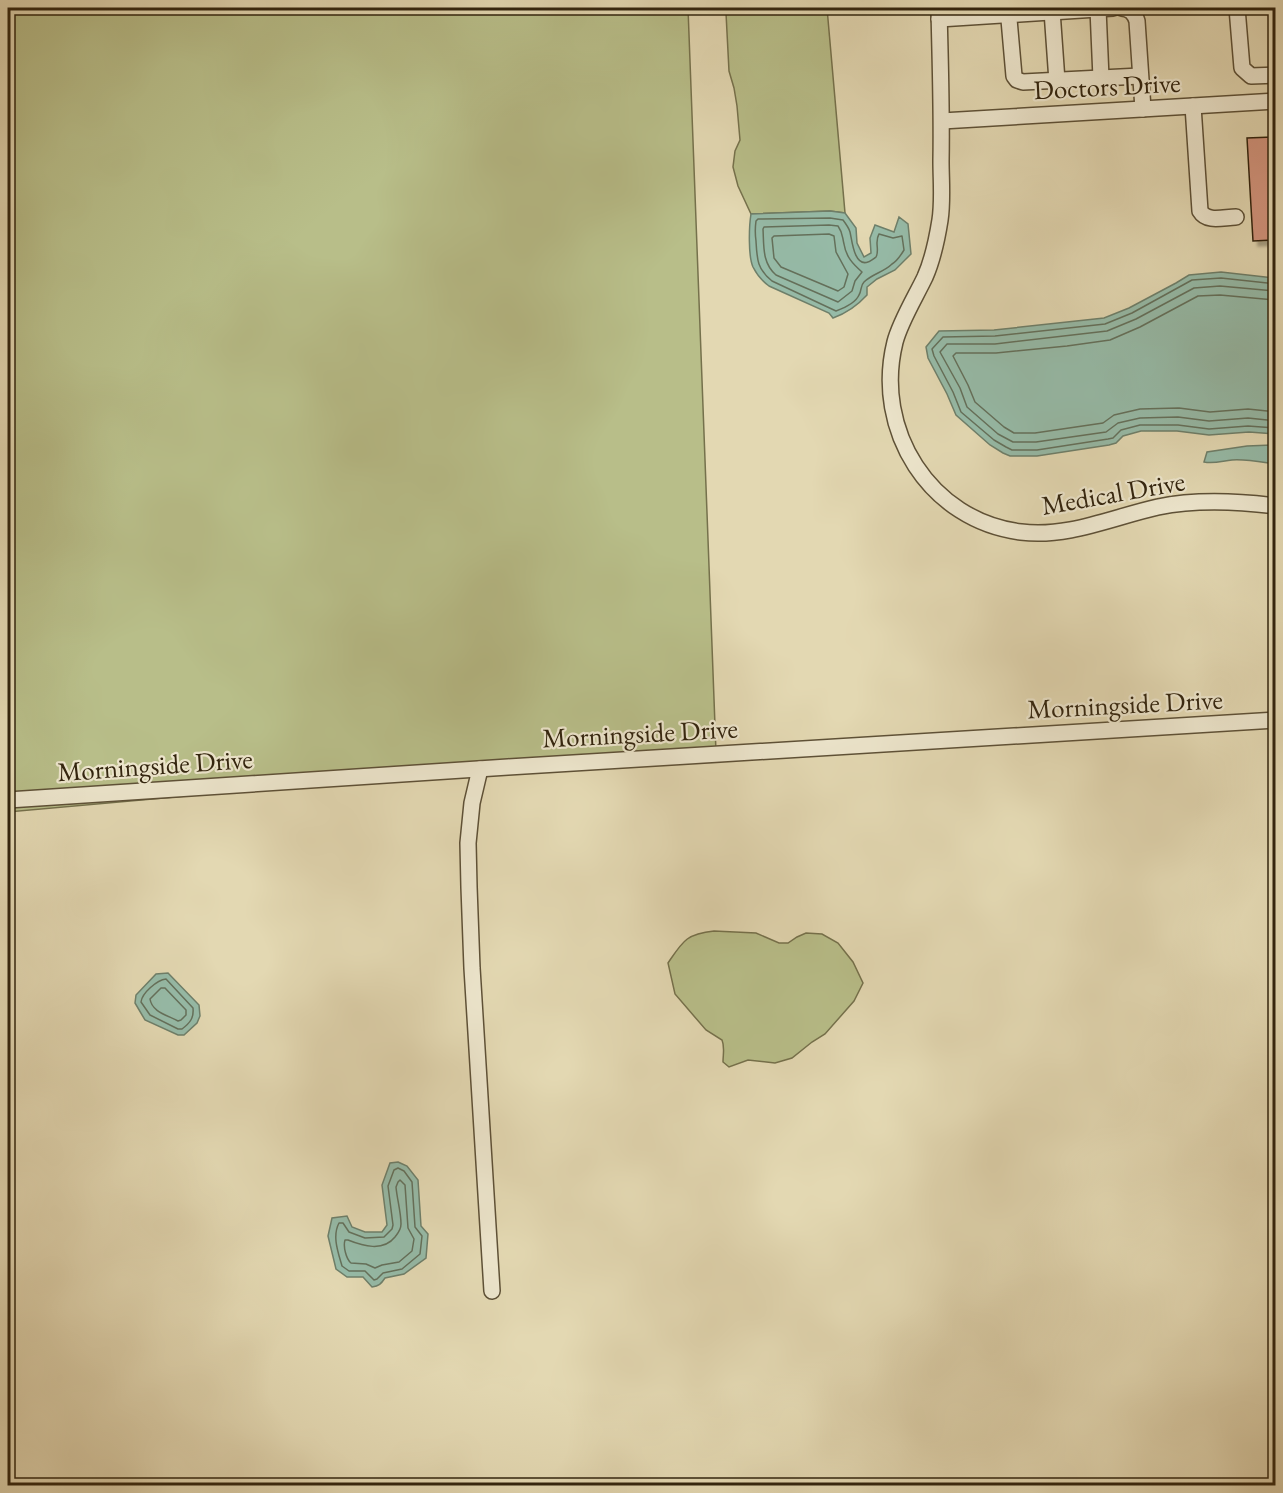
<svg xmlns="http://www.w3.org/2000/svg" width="1283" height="1493" font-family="'EB Garamond',serif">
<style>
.green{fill:#b8be89;stroke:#75714c;stroke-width:1.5}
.water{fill:#96bba8;stroke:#6e7f6a;stroke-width:1.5}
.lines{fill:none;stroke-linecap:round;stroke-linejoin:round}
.shore{stroke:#64705b;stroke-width:1.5}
.building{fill:#d3957e;stroke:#32240e;stroke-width:1.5;filter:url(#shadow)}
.minor-casing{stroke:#5e5137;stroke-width:18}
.minor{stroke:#ede6cd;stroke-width:15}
.labels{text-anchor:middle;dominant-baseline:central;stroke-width:4.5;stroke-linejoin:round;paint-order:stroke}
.street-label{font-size:27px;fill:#32240e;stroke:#ede6cd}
</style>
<defs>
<filter id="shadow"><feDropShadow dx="5" dy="5" stdDeviation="1.5" flood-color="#0004"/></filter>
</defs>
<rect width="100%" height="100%" fill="#e3d8b2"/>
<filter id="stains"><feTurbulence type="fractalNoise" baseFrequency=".00333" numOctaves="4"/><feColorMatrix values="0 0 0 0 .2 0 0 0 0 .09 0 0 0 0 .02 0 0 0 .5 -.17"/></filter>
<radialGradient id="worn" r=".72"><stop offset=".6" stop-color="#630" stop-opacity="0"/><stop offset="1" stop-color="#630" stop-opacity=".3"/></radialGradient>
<!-- green -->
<g class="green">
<polygon points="8,8 688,8 716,752 444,773 8,812"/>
<polygon points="727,8 827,8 845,213 830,211 751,214 738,186 733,167 735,151 740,140 737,106 734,88 729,71 726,13"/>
<path d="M714,931L756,933L779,943H788L797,937L806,933L822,934L838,943L853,962L863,983L854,1001L825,1034L812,1042L792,1058L775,1063L748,1060L729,1067L723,1062C723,1054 725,1047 722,1040L706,1030L675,994L668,963C683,941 686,934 714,931Z"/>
</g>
<!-- water -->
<g class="water">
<path d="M830,211L845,213L856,228L857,243L864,257L871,253L870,238L875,225L894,232L899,217L908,224L911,254L895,270L877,279L867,287V295C857,306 847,313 833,318L829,313L769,286C762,281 757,275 753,267C748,256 749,226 751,214Z"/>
<polygon points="1221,272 1275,278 1275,434 1249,432 1209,435 1177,431 1141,431 1123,436 1116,443 1109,445 1037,456 1010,456 1003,453 990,445 956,415 947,394 928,358 926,347 939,331 994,330 1104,318 1129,308 1176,283 1189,275"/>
<path d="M1275,445V464C1261,462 1247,459 1232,460C1222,461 1214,464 1204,462L1207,452L1247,446Z"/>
<polygon points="168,973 199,1005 200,1016 197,1023 184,1035 178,1035 145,1020 135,1003 136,995 156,974"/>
<path d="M398,1162L407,1166L418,1180L421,1226L428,1234L426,1258L404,1274L385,1278C381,1284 379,1286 372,1287L363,1277H347L336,1269L328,1236L332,1218L347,1216L352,1227L365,1232H382L387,1225L382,1185L390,1163Z"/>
</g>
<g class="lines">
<!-- shore -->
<g class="shore">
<path d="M830,218L843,220C846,224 849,228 850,232C852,240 854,267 868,262C869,262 875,258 876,257C880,250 874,242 879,234L893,238L902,236L904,250C901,255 897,261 892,264C884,272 872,274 864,282C860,286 862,290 859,295C856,302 844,308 836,311L772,281C757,269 757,259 756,241C755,234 755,228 756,221L758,219Z"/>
<path d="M829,225L838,226C843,233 842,236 844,244C846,257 853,264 862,272L855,281L852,291L838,302L776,275C762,263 764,246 763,229L764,227Z"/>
<polygon points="829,234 834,236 836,252 848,274 844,287 838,291 781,267 774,258 772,238 774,236"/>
<polyline points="1276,284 1221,278 1192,280 1132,313 1105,324 995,336 943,337 932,349 934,356 953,392 961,412 994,440 1006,447 1012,450 1037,450 1108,439 1113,438 1121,430 1140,425 1178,425 1209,429 1248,426 1276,428"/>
<polyline points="1276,291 1220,286 1194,288 1136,319 1107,331 995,344 947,344 940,352 960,388 967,407 998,434 1013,442 1036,442 1106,432 1118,423 1140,418 1178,417 1209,421 1248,418 1276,421"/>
<polyline points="1276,300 1220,295 1198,296 1140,327 1110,340 1067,346 996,353 956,353 953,356 968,385 975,402 1004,427 1014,433 1035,433 1103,423 1114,415 1140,409 1179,408 1210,412 1248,409 1276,412"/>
<path d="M166,979L193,1008C194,1018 190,1023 182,1029H178L150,1015L141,1002C142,993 157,980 166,979Z"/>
<path d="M161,988H165L186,1010V1015L181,1020L178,1021C167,1015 152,1012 150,999Z"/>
<path d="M398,1168L404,1171L412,1182L415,1227L422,1236L420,1254L402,1269L383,1273L377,1279L374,1280L365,1271H349L342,1266C338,1252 332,1236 339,1223H343L349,1232L365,1238L384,1237L392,1229L393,1225L388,1186L394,1170Z"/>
<path d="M400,1180L405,1185L408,1228L414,1239L412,1251L399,1262L382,1265L375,1268L366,1264L351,1263C346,1259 343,1246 345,1240H348C363,1246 383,1252 395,1237C398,1233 401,1230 401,1224C401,1212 397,1199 396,1187L398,1182Z"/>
</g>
</g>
<!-- building -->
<polygon class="building" points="1275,137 1275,240 1253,241 1247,138"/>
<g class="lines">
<defs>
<g id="minor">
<path d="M939,8C940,59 942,110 941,161C941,180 943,201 940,220C937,239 933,259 925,277C916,296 900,322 895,342C873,430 930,521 1021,532C1068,538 1113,517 1158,507C1196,499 1237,501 1276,506"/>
<polyline points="1008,8 1014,76 1017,80 1023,82 1140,76"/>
<path d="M1122,8C1130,9 1134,12 1137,21L1143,109"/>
<polyline points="1237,8 1242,68 1251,76 1276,75"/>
<polyline points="1098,9 1101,78"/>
<polyline points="1052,11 1057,81"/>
<polyline points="939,19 1113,8"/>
<path d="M1193,106L1200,211C1207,223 1224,217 1236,217"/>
<polyline points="942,121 1276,101"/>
<polyline points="480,769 472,803 468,843 469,887 472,968 492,1291"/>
<polyline points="8,800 508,767 1276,720"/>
</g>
</defs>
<!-- minor casing -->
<use href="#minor" class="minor-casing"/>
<!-- minor -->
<use href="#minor" class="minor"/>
</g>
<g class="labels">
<!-- street labels -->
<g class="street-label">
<text transform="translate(1107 86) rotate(-3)">Doctors Drive</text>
<text transform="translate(1113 493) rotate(-10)">Medical Drive</text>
<text transform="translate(1125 704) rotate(-3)">Morningside Drive</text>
<text transform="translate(640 733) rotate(-3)">Morningside Drive</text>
<text transform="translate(155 765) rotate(-4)">Morningside Drive</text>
</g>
</g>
<!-- margin -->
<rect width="1283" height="1493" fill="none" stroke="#e3d8b2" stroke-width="30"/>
<rect x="9" y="9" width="1265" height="1475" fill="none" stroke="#32240e" stroke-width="3"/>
<rect x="15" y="15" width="1253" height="1463" fill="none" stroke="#32240e" stroke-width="1.5"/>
<rect width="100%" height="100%" filter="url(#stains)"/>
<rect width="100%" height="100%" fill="url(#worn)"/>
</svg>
